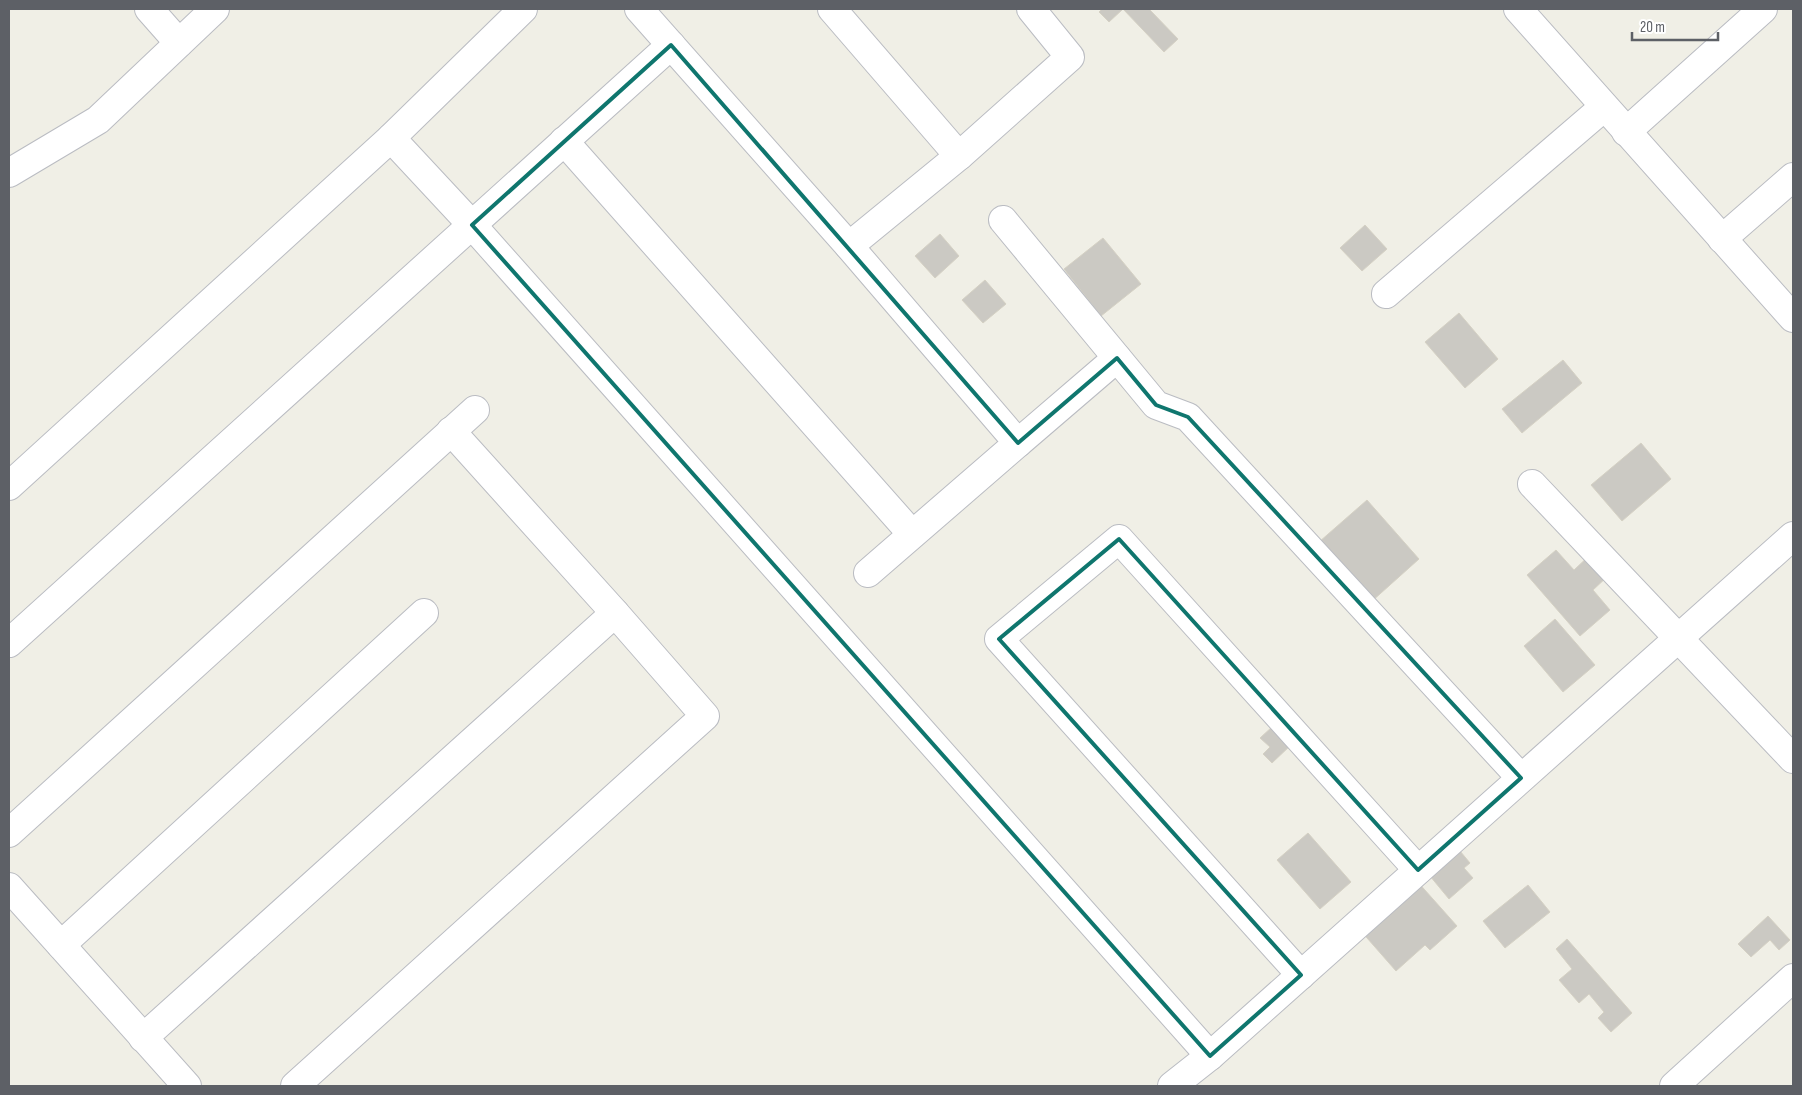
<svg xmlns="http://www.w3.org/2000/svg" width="1802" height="1095" font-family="'Sofia Sans Condensed',sans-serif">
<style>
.building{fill:#cbc9c3;stroke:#d5d1c4}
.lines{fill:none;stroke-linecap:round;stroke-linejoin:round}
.street-casing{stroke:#babcc2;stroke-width:30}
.street{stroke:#fff;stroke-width:28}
.marked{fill:none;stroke:#0f766e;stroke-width:4;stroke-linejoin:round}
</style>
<rect width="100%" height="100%" fill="#f0efe6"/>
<!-- building -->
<g class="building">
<polygon points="1102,9 1123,9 1109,22 1099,12"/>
<polygon points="1123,9 1149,9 1178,39 1164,52"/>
<polygon points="1365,225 1387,249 1362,271 1340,248"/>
<polygon points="940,234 959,256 935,278 915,256"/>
<polygon points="1103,238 1141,284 1101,316 1064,269"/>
<polygon points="985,280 1006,304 983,323 962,300"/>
<polygon points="1459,313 1498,359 1465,388 1425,342"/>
<polygon points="1563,360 1582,383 1522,433 1502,409"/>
<polygon points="1641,443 1671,479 1622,521 1591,485"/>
<polygon points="1367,500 1419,559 1371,602 1319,542"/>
<polygon points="1556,550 1574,570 1591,554 1609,575 1593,590 1610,610 1580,636 1527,575"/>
<polygon points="1555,619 1595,665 1563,692 1524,646"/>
<polygon points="1273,726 1291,745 1272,763 1263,754 1270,747 1260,738"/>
<polygon points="1308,833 1351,882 1320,909 1277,860"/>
<polygon points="1455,845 1470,863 1464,868 1473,878 1449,899 1425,870"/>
<polygon points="1416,880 1457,926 1430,950 1425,945 1396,971 1360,930"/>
<polygon points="1528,885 1550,912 1505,948 1483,921"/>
<polygon points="1768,916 1790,940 1779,950 1770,940 1751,957 1738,944"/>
<polygon points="1567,939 1632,1013 1611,1032 1598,1018 1604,1012 1589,994 1579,1003 1559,980 1572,969 1556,949"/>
</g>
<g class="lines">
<defs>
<g id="street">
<polyline points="149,9 179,43"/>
<polyline points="639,9 849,246 1018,443 868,573"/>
<polyline points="832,9 959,156"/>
<polyline points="1518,9 1793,318"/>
<polyline points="1626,132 1763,9"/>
<polyline points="391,138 472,225 1210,1056"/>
<polyline points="564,141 912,534"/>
<polyline points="9,173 98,120 215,9"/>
<polyline points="1003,220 1156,405 1188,417 1521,778"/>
<polyline points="1722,239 1793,177"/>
<polyline points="849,246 959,156 1070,57 1031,9"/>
<polyline points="1386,294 1604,107"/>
<polyline points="1018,443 1117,358"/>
<polyline points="1532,484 1793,759"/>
<polyline points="9,486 391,138 523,9"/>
<polyline points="9,643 671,45"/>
<polyline points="9,833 475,410"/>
<polyline points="9,887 187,1086"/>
<polyline points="61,945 424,613"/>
<polyline points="1301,975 999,639 1119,539 1418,870"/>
<polyline points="143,1038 615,613"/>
<polyline points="295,1086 705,716 615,613 451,431"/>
<polyline points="1172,1086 1210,1056 1793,536"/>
<polyline points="1674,1086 1793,978"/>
</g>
</defs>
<!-- street casing -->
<use href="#street" class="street-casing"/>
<!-- street -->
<use href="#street" class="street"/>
</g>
<!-- marked area -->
<path class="marked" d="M671,45L1018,443L1117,358L1156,405L1188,417L1521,778L1418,870L1119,539L999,639L1301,975L1210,1056L472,225Z"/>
<!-- border -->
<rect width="1802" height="1095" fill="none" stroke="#5d6066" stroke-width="20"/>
<!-- scale -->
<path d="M1632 32v8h86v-8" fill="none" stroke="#5d6066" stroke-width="2.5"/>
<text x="1640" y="32" font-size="15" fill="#5d6066" stroke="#ffffff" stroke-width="4" paint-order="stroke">20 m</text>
</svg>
